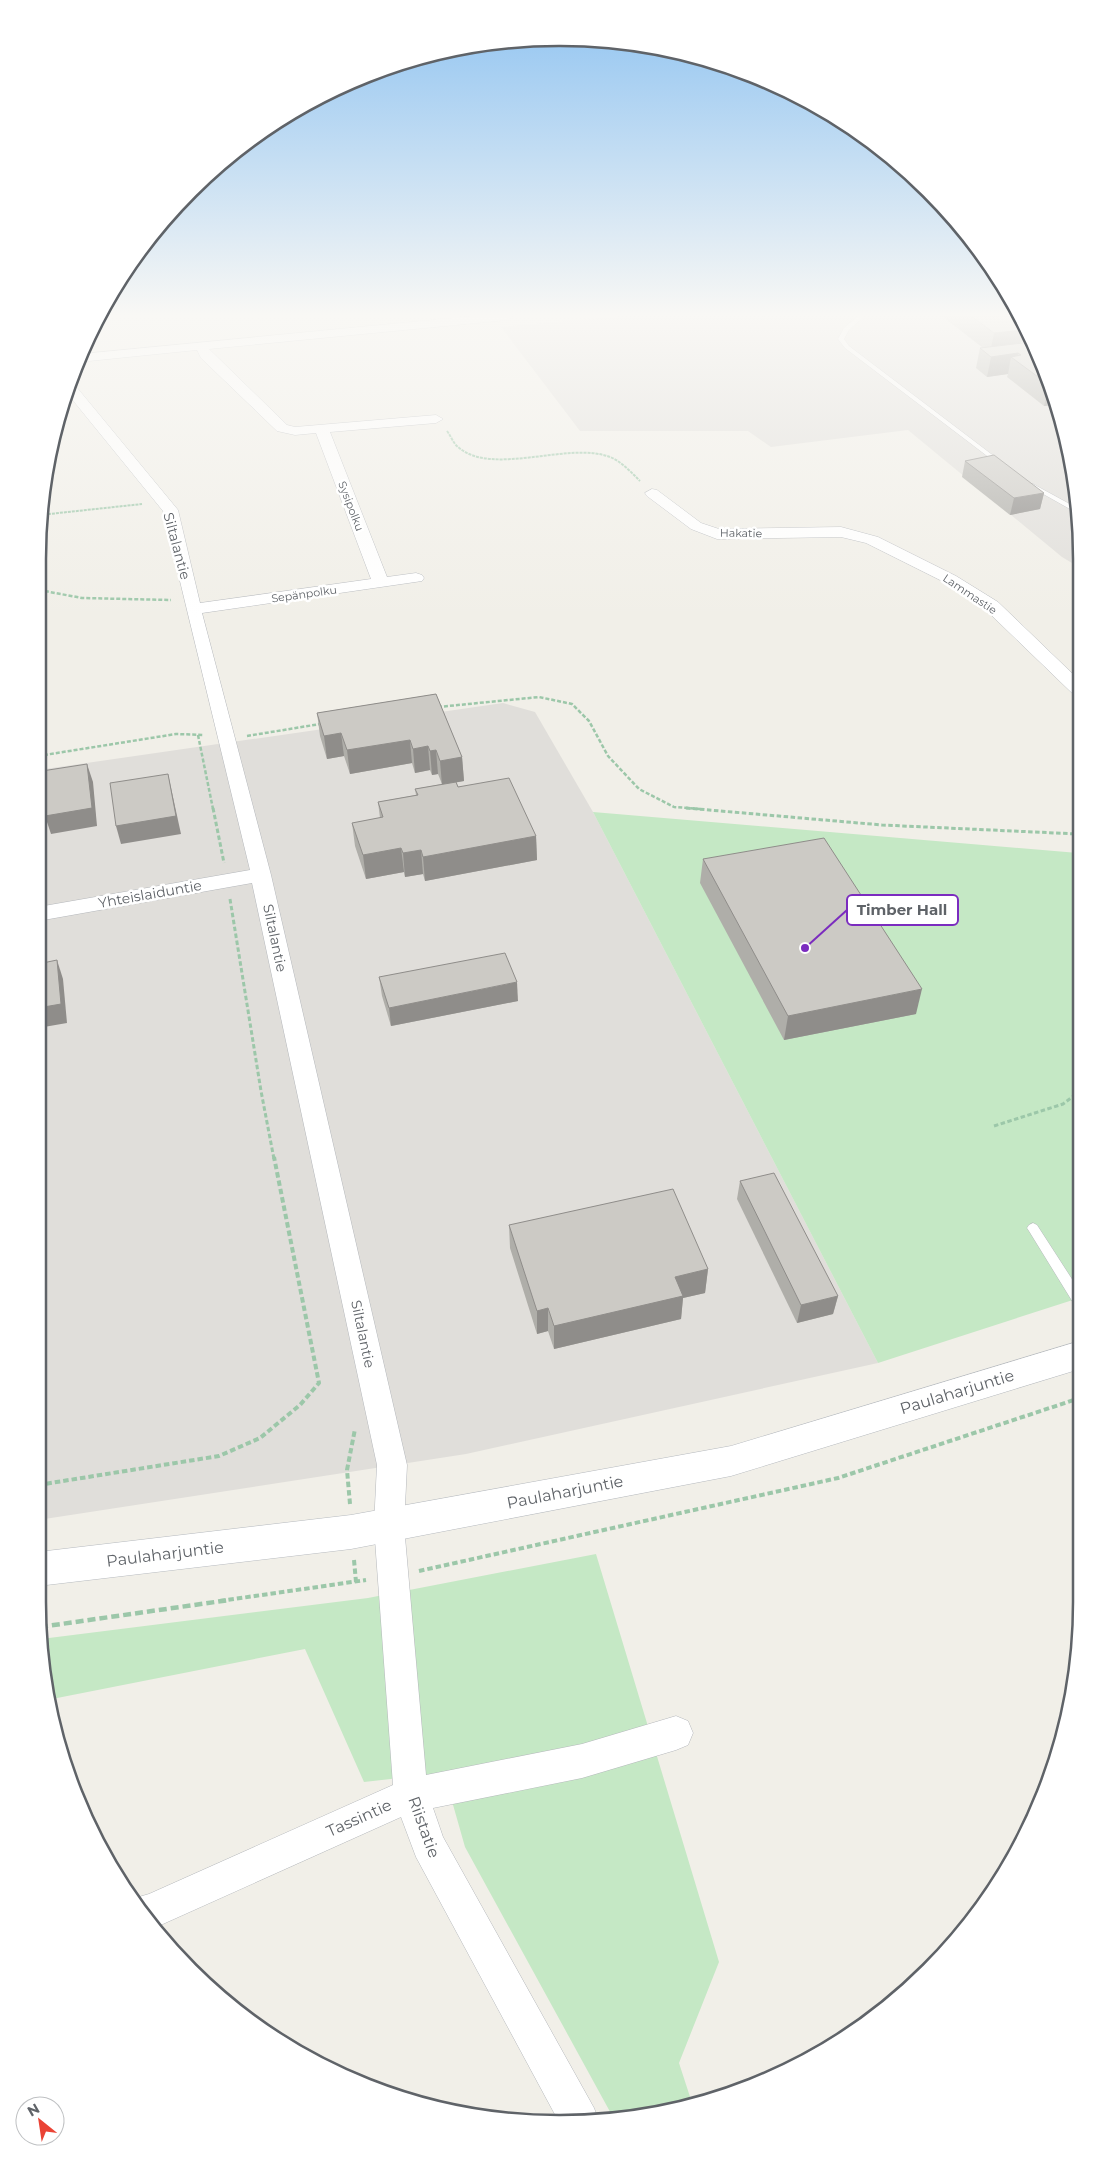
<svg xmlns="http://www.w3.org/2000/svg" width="1119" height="2161" font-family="Montserrat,sans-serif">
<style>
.industrial{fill:#e0deda}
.green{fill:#c5e8c5}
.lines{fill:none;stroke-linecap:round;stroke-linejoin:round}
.service-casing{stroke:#b5b8bc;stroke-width:1}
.minor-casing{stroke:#b5b8bc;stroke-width:1}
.secondary-casing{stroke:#b6babf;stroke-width:1}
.path-far4{stroke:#9cc7a9;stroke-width:2;stroke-dasharray:3 1;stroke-linecap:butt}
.path-far3{stroke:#9cc7a9;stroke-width:2.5;stroke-dasharray:4 2;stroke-linecap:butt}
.path-far2{stroke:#9cc7a9;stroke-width:3;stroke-dasharray:4.5 2.5;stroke-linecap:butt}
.path-far1{stroke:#9cc7a9;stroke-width:4;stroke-dasharray:5.5 3;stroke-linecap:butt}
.path{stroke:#9cc7a9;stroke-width:4.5;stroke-dasharray:8 4;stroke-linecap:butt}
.service{fill:#fff;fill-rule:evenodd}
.minor{fill:#fff;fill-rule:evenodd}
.secondary{fill:#fff;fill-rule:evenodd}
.wall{fill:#afaea9}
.shaded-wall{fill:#8f8d8a}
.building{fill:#cccac5;stroke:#8f8d8a}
.labels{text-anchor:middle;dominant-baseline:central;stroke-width:5;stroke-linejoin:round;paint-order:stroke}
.far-street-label{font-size:11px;fill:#5f6368;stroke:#fff}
.street-label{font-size:14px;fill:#5f6368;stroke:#fff}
.near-street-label{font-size:16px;fill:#5f6368;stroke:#fff}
.rim{fill:none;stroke:#5f6368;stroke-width:2.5}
.leader{fill:none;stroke:#7b2cbf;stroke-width:2}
.callout-dot{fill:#7b2cbf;stroke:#fff;stroke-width:2}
.callout{fill:#fff;stroke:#7b2cbf;stroke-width:2}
.callout-label{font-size:15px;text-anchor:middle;font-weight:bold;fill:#5f6368}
</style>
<rect width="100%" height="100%" fill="#f1efe8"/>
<!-- industrial -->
<g class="industrial">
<polygon points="621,316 1016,316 1042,360 1077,491 1077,566 1062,557 908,430 771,447 748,431 580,431 501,327"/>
<polygon points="503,703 535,712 593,812 878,1363 466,1454 38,1520 38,770"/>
</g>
<!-- green -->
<g class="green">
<polygon points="593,812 1078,853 1079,1298 878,1363"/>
<polygon points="596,1554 719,1962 679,2063 693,2106 614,2119 465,1847 444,1773 364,1782 305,1649 47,1700 41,1639 368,1598"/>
</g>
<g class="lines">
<defs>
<g id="service">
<polygon points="858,316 864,316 849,330 844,339 849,346 1003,463 1003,465 999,465 845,348 838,339 844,328"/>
<polygon points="1029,484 1033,484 1077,508 1077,513 1029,486"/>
<polygon points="1033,1223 1037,1225 1079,1290 1079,1305 1074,1304 1029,1231 1027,1228 1029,1225"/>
</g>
<g id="minor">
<polygon points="474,316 513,316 507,320 209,349 287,425 295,427 436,415 443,419 436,423 330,432 387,577 416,573 422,575 424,578 422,581 202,613 271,875 407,1465 404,1526 426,1775 582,1744 676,1716 688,1721 693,1733 688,1745 676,1750 582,1778 433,1808 443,1837 594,2108 599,2121 594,2122 559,2122 416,1857 401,1817 154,1928 132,1899 149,1894 393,1785 374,1526 377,1465 252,883 38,921 38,907 250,870 163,511 67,393 71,383 74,384 178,510 200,603 371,579 316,433 295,435 277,431 201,358 197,350 79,362 82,354"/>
<polygon points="652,489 657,490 701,523 719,529 841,527 878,537 956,576 998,602 1078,679 1078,694 1072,693 986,610 944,582 866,543 841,537 717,539 691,529 647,496 645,493"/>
</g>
<polygon id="secondary" points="1080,1341 1080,1369 731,1476 351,1549 38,1586 38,1552 351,1515 731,1446"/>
</defs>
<!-- service casing -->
<use href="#service" class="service-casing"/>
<!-- minor casing -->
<use href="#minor" class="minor-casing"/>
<!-- secondary casing -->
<use href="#secondary" class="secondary-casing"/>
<!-- path-far4 -->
<g class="path-far4">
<path d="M447,431C451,436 453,443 458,447C492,477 569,441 610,457C622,462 631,472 640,481"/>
<polyline points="40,515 142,504"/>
</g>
<!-- path-far3 -->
<g class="path-far3">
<polyline points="39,590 82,598 171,600"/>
<polyline points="438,707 539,697 572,704 589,721 608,756 639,789 674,807 701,809"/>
<polyline points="198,735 213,809"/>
<polyline points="247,736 320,724"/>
<polyline points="38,756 176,734 204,735"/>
</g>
<!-- path-far2 -->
<g class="path-far2">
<polyline points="213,808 224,863"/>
<polyline points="686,808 882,825 1078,834"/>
<polyline points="230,899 261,1091 274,1159"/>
<polyline points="994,1126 1063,1104 1079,1092"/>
</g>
<!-- path-far1 -->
<g class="path-far1">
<polyline points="38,1485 219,1456 260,1438 300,1405 319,1383 274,1157"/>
<polyline points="350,1504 347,1470 355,1429"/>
<polyline points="354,1560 356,1582"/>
<polyline points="419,1571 838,1478 1080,1398"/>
<polyline points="220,1601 366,1580"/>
</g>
<!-- path -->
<polyline class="path" points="40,1627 229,1600"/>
<!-- service -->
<use href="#service" class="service"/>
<!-- minor -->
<use href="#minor" class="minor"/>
<!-- secondary -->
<use href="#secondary" class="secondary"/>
</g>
<!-- wall -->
<g class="wall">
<polygon points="942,316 1016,316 1025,335 1024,341 1021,342 1021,343 1042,360 1054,405 1044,406 1007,377 1008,374 987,377 976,368 980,348 983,348"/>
<polygon points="965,461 1044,493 1040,509 1010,515 962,477"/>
<polygon points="436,694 462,757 464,781 456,782 458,787 536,836 537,860 425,881 423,874 405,877 404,872 366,879 355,846 352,823 380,818 378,802 416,795 415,789 442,784 438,774 432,775 430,770 415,773 412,763 350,774 344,756 327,759 320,736 317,713"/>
<polygon points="703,859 916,1014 784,1040 700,883"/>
<polygon points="379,977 518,1001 391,1026 382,996"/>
<polygon points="740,1181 838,1296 833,1314 797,1323 737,1199"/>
<polygon points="509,1225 708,1269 705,1293 683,1298 681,1319 554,1349 548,1331 537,1334 510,1248"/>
</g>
<!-- shaded-wall -->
<g class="shaded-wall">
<polygon points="1020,322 1027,335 1025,335 1024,341 1021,342 1020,349 990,353 994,333 1015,323"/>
<polygon points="1018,353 1017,361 1011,357 1008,374 987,377 991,357"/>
<polygon points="1049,386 1054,405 1044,406"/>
<polygon points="1044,493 1040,509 1010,515 1014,498"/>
<polygon points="341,733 344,756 327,759 324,736"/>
<polygon points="410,740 412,763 350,774 347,750"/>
<polygon points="428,746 430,770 415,773 413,749"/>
<polygon points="436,750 438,774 432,775 430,751"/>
<polygon points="462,757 464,781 442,785 440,761"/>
<polygon points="87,764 93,782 97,826 51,834 45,816"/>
<polygon points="168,774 181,834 121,844 116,826"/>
<polygon points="536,836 537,860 425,881 423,857"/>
<polygon points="401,848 404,872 366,879 363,855"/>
<polygon points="421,850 423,874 405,877 403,853"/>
<polygon points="57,960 63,979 67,1023 38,1028 38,1008"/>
<polygon points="517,982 518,1001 391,1026 389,1008"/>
<polygon points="922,989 916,1014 784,1040 788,1016"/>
<polygon points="708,1269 705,1293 683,1298 681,1319 554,1349 554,1326 675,1277"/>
<polygon points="838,1296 833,1314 797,1323 801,1305"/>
<polygon points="548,1308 548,1331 537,1334 537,1311"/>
</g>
<!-- building -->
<g class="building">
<polygon points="971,316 1016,316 1020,323 1015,323 1024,330 994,333"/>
<polygon points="1031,342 1042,360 1049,385 1011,357 1021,355 1018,353 991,357 980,348"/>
<polygon points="994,455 1044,493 1014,498 965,461"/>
<polygon points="436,694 462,757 440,761 436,750 430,751 428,746 413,749 410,740 347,750 341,733 324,736 317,713"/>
<polygon points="87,764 92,808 45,816 42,771"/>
<polygon points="168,774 176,816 116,826 110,783"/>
<polygon points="509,778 536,836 423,857 421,850 403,853 401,848 363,855 352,823 383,817 378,802 418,795 415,789 456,782 458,787"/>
<polygon points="824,838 922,989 788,1016 703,859"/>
<polygon points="505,953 517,982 389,1008 379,977"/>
<polygon points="57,960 61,1004 38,1008 38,964"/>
<polygon points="774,1173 838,1296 801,1305 740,1181"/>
<polygon points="673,1189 708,1269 675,1277 683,1296 554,1326 548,1308 537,1311 509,1225"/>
</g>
<!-- sky -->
<linearGradient id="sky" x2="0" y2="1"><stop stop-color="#8fc3f1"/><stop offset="0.51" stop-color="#f9f8f5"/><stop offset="1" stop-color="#f9f8f5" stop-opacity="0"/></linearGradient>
<rect width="1119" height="618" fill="url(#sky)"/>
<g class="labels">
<!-- far-street labels -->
<g class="far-street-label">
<text transform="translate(351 506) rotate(69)">Sysipolku</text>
<text transform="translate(741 533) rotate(1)">Hakatie</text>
<text transform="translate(304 594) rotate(-8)">Sepänpolku</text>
<text transform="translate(970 594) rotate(34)">Lammastie</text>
</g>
<!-- street labels -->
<g class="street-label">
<text transform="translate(177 546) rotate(75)">Siltalantie</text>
<text transform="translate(150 894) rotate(-10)">Yhteislaiduntie</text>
<text transform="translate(275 938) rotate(78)">Siltalantie</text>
<text transform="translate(363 1334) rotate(78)">Siltalantie</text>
</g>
<!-- near-street labels -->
<g class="near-street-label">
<text transform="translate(957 1392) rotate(-17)">Paulaharjuntie</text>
<text transform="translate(565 1492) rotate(-11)">Paulaharjuntie</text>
<text transform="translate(165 1554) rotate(-7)">Paulaharjuntie</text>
<text transform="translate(359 1818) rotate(-24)">Tassintie</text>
<text transform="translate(424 1827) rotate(70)">Riistatie</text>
</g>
</g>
<!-- crop -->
<path d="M0 0H1119V2161H0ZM559 46H560A513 513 0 0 1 1073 559V1602A513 513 0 0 1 560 2115H559A513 513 0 0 1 46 1602V559A513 513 0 0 1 559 46Z" fill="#fff" fill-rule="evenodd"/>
<path class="rim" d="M559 46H560A513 513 0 0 1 1073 559V1602A513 513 0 0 1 560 2115H559A513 513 0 0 1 46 1602V559A513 513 0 0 1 559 46Z"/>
<!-- callouts -->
<path class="leader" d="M805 948L847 910"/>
<circle class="callout-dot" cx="805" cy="948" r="5"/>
<rect class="callout" x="847" y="895" width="111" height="30" rx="5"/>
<g class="callout-label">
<text x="902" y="915">Timber Hall</text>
</g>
<!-- north arrow -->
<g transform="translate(40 2121) rotate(330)"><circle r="24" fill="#ffffff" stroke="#bfc1c3"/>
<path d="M0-4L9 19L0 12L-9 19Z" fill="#ea4335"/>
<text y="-8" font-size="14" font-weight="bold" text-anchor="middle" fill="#5f6368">N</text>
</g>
</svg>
